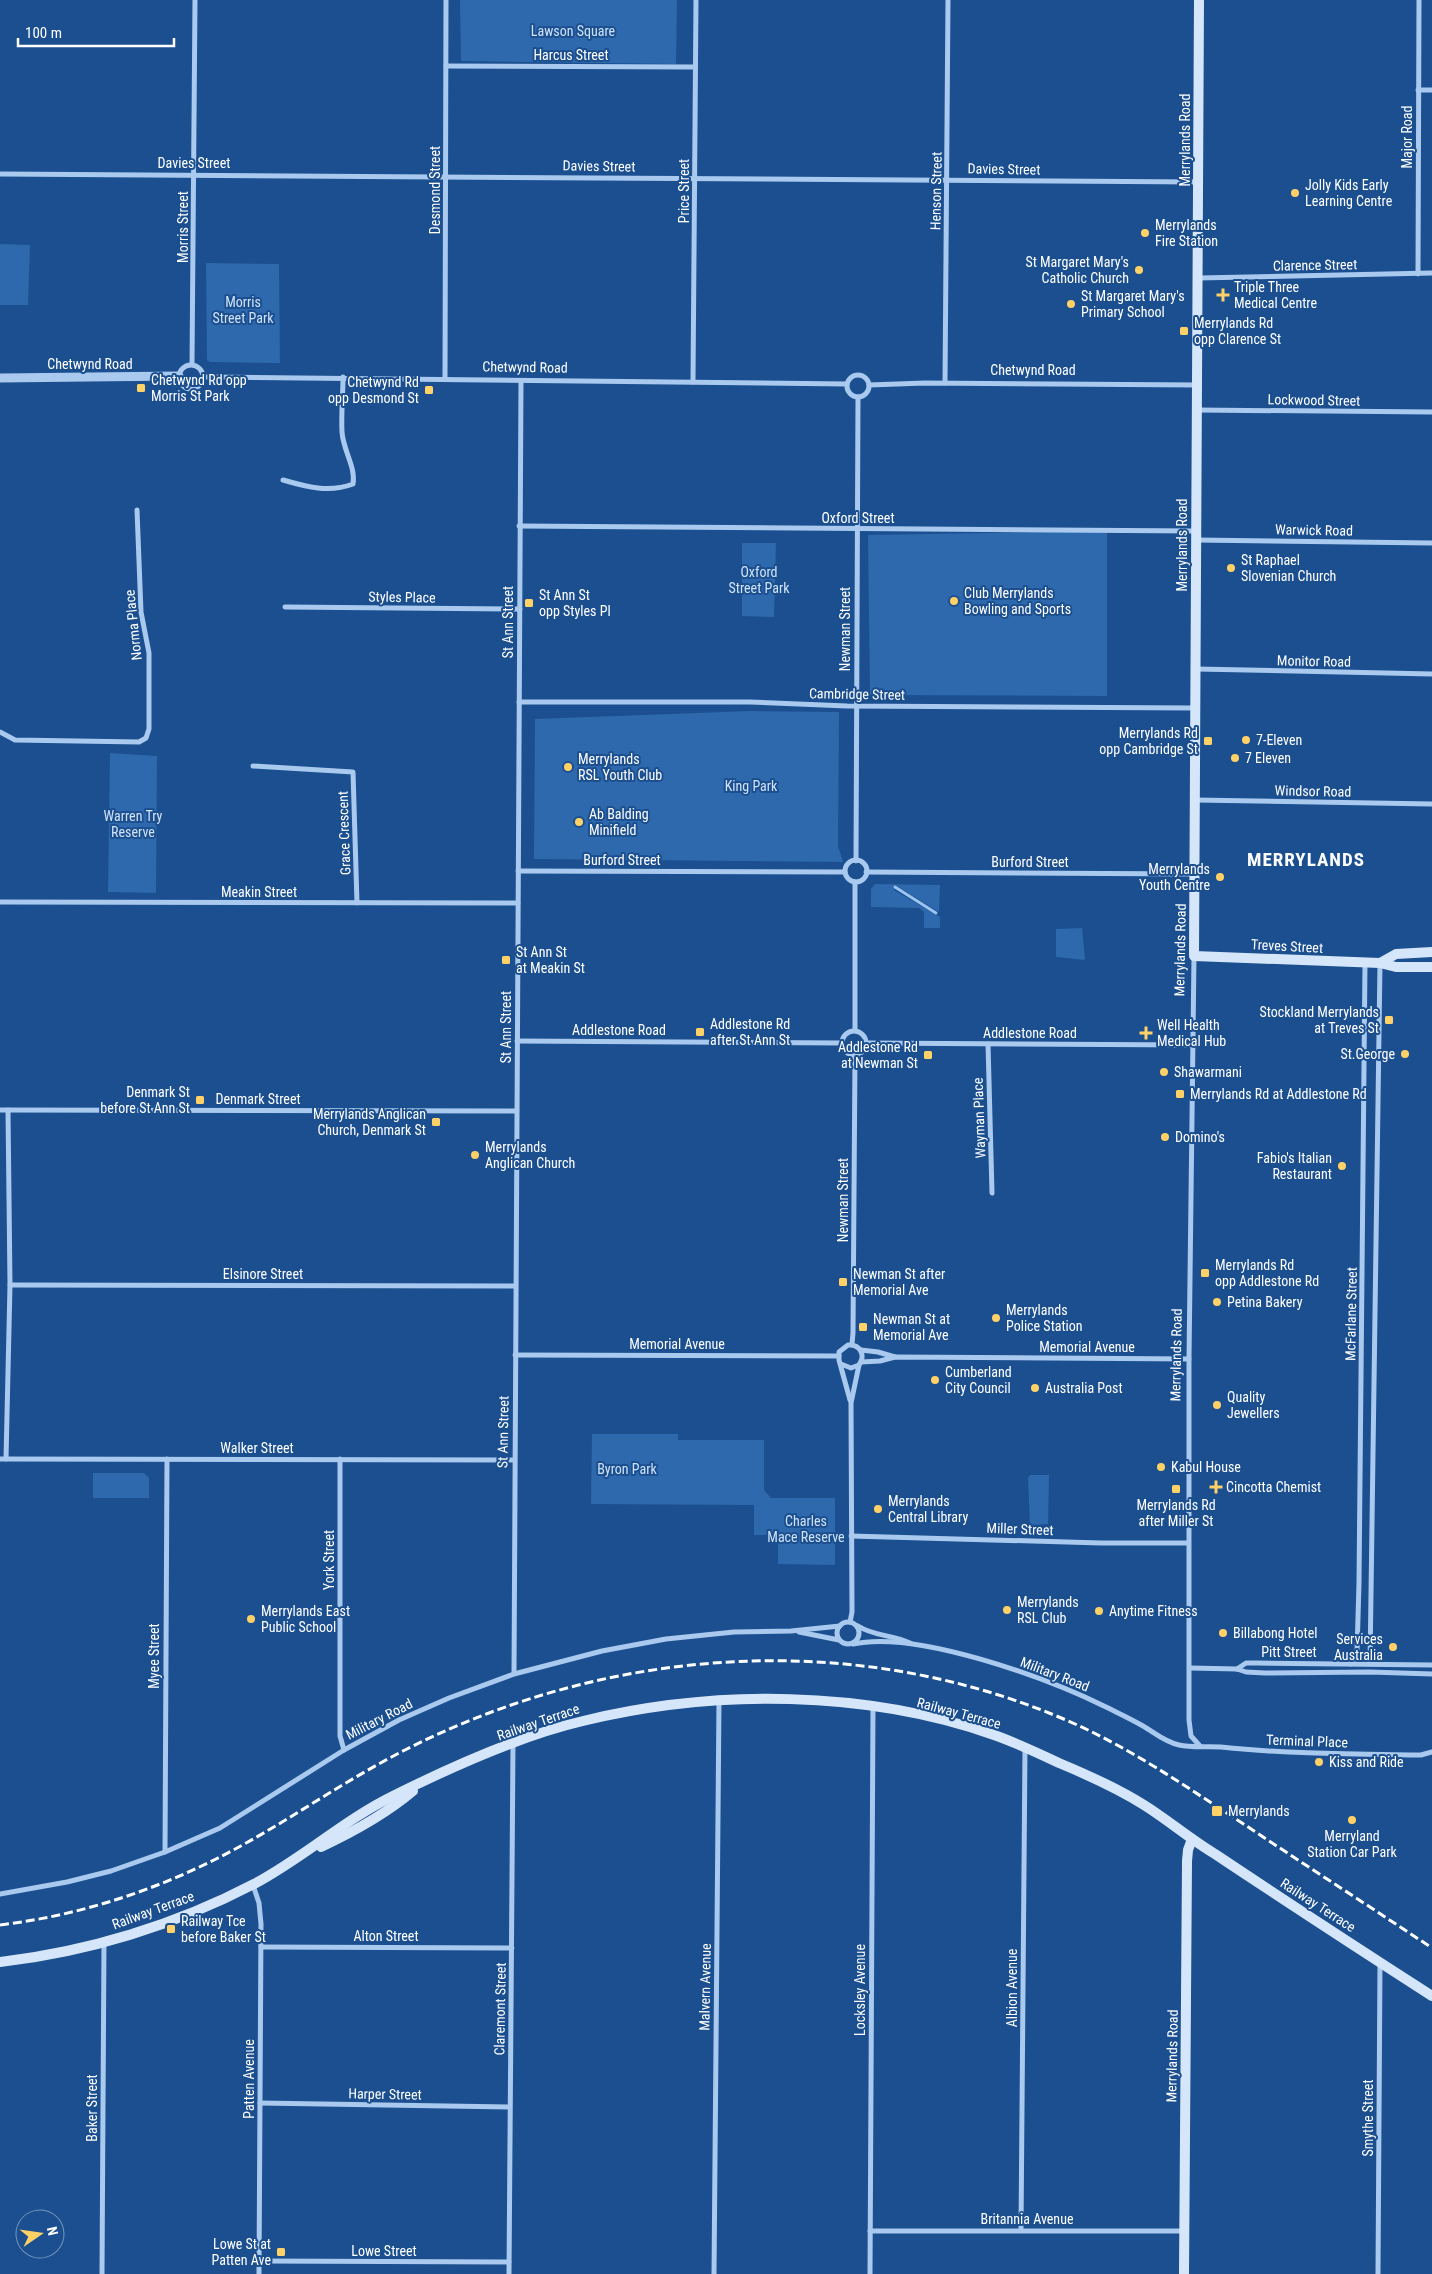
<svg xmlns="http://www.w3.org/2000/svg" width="1432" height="2274" font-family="'Roboto Condensed',sans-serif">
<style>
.green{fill:#2e69ad}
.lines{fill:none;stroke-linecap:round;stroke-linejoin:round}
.stream{stroke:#9cc4f0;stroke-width:3}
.minor{stroke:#a9c9ee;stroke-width:5}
.tertiary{stroke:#a9c9ee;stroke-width:9}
.secondary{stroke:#d6e6fa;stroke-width:10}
.rail{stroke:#fff;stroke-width:3;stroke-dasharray:9 4;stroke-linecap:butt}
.poi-dot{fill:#ffd166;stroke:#1b4f8f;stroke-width:2}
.labels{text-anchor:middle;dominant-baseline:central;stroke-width:4;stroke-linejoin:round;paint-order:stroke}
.park-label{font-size:14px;fill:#cfe3fa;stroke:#1b4f8f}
.street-label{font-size:14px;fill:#fff;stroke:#1b4f8f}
.poi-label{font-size:14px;fill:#fff;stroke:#1b4f8f;text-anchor:start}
.district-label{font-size:19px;font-weight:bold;letter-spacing:1px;fill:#fff;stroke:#1b4f8f}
</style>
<rect width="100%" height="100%" fill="#1b4f8f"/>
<!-- green -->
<g class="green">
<polygon points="460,0 677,0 676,64 461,61"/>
<polygon points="0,244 30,245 28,305 0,305"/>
<polygon points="206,263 279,264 280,363 210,362 207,360"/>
<polygon points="1107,531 1107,696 870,695 868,535"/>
<polygon points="742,543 776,543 774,617 742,616"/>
<polygon points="750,711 839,712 838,846 843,862 534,859 535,719"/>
<polygon points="110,753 157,756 156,893 108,892"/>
<polygon points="875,884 940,885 939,912 897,886 894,890 940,917 940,928 924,928 924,912 919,908 871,907 871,889"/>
<polygon points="1082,928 1085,960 1056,957 1056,929"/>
<polygon points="592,1434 678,1434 678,1440 764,1440 764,1490 771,1498 835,1498 835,1565 778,1564 778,1535 754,1535 754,1505 591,1504"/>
<polygon points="93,1473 144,1473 149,1478 149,1498 93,1498"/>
<polygon points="1030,1475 1049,1475 1048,1524 1030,1525 1028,1478"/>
</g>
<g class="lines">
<!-- stream -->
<polyline class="stream" points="895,887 936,913"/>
<!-- minor -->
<g class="minor">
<polyline points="446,66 695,67"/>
<polyline points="1418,90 1432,90"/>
<polyline points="0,174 1198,182"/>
<polyline points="1418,274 1419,0"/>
<polyline points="1198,278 1432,273"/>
<polyline points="192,364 195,0"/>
<circle cx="191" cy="377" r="12"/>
<circle cx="858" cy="386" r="11"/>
<polyline points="204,377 847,384"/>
<polyline points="445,379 446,0"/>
<polyline points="693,382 696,0"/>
<polyline points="945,383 948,0"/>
<polyline points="869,385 925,383 1197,385"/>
<polyline points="1197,410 1432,412"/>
<path d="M283,480C307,487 329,493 353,484C356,467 343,450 342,432C341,414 343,395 343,377"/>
<polyline points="519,526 1196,531"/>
<polyline points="1196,540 1432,543"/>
<polyline points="285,607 520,609"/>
<polyline points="1196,669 1432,674"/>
<polyline points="519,702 750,702 847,706 1195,708"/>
<polyline points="0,732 15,740 139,742 146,738 149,729 149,653 141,612 137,510"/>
<polyline points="253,766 353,772 357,903"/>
<polyline points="1195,800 1432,804"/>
<circle cx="856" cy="871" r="11"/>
<polyline points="856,861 858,397"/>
<polyline points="518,871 845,872"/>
<polyline points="866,872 1194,874"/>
<polyline points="0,902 518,903"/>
<polyline points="1194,956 1189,1359 1189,1720 1191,1736 1200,1746"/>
<polyline points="855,1030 855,882"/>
<circle cx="854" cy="1043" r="12"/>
<polyline points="517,1041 842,1043"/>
<polyline points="867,1043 1193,1045"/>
<polyline points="988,1044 992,1193"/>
<polyline points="0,1110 516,1111"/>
<polyline points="10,1285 515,1286"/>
<polyline points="852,1344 853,1333 855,1055"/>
<polyline points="861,1350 878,1352 895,1357"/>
<polyline points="515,1355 839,1356"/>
<polyline points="861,1362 880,1361 895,1357 1189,1359"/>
<path d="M841,1364L851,1368L859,1365C866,1355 860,1344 848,1345L839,1352V1360L850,1400"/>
<polyline points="0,1459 514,1460"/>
<polyline points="6,1459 10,1285 8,1110"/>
<polyline points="340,1459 340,1736 344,1750"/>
<polyline points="851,1536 1101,1543 1188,1543"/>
<circle cx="848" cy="1633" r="11"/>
<polyline points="850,1622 852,1612 851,1403 859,1365"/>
<path d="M858,1626C873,1636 893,1635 910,1643"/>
<polyline points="799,1632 839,1640"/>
<path d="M853,1644C917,1630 1047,1678 1106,1707C1118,1713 1131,1719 1143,1726C1155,1733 1165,1742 1179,1745C1192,1748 1207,1746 1221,1747C1287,1754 1354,1754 1421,1755L1432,1752"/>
<polyline points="1351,1664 1357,1652 1359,1583 1365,963"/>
<polyline points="1370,1664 1380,963"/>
<polyline points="1190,1668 1237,1669 1246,1672 1265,1673 1370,1672 1432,1674"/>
<polyline points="1237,1669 1246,1663 1257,1663 1432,1665"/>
<polyline points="514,1674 521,381"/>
<polyline points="165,1852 167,1459"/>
<polyline points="253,1885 259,1903 261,1924 259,2274"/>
<polyline points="0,1894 67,1882 111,1871 165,1852 220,1828 344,1750 399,1720 449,1698 514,1674 602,1651 666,1639 734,1632 791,1631 840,1626"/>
<polyline points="261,1947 512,1948"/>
<polyline points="260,2103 509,2107"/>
<polyline points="1021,2230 1025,1748"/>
<polyline points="870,2231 1184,2231"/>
<polyline points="259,2261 509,2262"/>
<polyline points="102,2274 104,1942"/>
<polyline points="509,2274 513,1744"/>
<polyline points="714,2274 719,1701"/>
<polyline points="870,2274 873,1707"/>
<polyline points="1378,2274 1380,1962"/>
</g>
<!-- tertiary -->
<polyline class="tertiary" points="0,378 179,376"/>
<!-- secondary -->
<g class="secondary">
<polyline points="1199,0 1194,956 1380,963 1396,967 1432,967"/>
<polyline points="1380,963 1396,954 1432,952"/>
<path d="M321,1847C353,1832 387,1813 413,1791"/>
<path d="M0,1962C87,1952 176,1925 254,1884C303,1858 344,1820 393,1796C449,1768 523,1735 583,1721C715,1689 866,1690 994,1735C1017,1743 1038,1753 1059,1763C1088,1775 1117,1788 1144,1805C1168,1820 1190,1839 1215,1854C1287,1902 1359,1949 1432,1996"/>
<polyline points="1184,2274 1187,1861 1188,1850 1192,1839"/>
</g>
<!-- rail -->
<path class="rail" d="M0,1925C75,1916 148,1893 216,1859C282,1826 341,1782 407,1749C611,1646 854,1629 1066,1720C1129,1747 1185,1786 1242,1823C1305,1865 1369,1906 1432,1948"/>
</g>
<!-- markers -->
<g class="poi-dot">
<circle cx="1295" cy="193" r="5"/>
<circle cx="1145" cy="233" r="5"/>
<circle cx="1139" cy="270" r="5"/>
<path d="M1220.5 287.5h5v5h5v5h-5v5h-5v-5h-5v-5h5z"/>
<circle cx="1071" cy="304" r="5"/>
<rect x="1179" y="326" width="10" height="10" rx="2.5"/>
<rect x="136" y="383" width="10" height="10" rx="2.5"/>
<rect x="424" y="385" width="10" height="10" rx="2.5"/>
<circle cx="1231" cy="568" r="5"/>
<circle cx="954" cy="601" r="5"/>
<rect x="524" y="598" width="10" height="10" rx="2.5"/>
<circle cx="1246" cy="740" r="5"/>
<rect x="1203" y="736" width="10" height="10" rx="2.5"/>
<circle cx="1235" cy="758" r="5"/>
<circle cx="568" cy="767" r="5"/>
<circle cx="579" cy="822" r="5"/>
<circle cx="1220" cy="877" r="5"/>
<rect x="501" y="955" width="10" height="10" rx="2.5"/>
<rect x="1384" y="1015" width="10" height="10" rx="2.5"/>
<rect x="695" y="1027" width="10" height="10" rx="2.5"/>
<path d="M1143.5 1025.5h5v5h5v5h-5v5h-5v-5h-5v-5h5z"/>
<circle cx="1405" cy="1054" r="5"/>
<rect x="923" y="1050" width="10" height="10" rx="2.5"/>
<circle cx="1164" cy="1072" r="5"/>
<rect x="1175" y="1089" width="10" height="10" rx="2.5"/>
<rect x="195" y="1095" width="10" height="10" rx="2.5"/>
<rect x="431" y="1117" width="10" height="10" rx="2.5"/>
<circle cx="1165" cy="1137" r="5"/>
<circle cx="475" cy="1155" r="5"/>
<circle cx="1342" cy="1166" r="5"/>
<rect x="1200" y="1268" width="10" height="10" rx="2.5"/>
<rect x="838" y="1277" width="10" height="10" rx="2.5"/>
<circle cx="1217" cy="1302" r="5"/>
<circle cx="996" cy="1318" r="5"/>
<rect x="858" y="1322" width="10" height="10" rx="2.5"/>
<circle cx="935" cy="1380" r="5"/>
<circle cx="1035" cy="1388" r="5"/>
<circle cx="1217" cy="1405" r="5"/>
<circle cx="1161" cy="1467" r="5"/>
<path d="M1213.5 1479.5h5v5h5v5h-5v5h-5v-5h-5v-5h5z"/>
<rect x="1171" y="1484" width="10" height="10" rx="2.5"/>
<circle cx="878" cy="1509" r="5"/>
<circle cx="1007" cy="1610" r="5"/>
<circle cx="1099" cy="1611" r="5"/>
<circle cx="251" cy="1619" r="5"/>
<circle cx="1223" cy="1633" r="5"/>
<circle cx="1393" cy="1647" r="5"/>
<circle cx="1319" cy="1762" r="5"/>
<rect x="1211" y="1805" width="12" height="12" rx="2.5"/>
<circle cx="1352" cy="1820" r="5"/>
<rect x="166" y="1924" width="10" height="10" rx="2.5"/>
<rect x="276" y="2247" width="10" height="10" rx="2.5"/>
</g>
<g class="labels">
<!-- park labels -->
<g class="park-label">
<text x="573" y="31">Lawson Square</text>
<text x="243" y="302">Morris<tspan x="243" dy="16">Street Park</tspan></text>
<text x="759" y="572">Oxford<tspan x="759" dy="16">Street Park</tspan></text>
<text x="751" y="786">King Park</text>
<text x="133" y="816">Warren Try<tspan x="133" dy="16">Reserve</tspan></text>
<text x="627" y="1469">Byron Park</text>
<text x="806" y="1521">Charles<tspan x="806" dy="16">Mace Reserve</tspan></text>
</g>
<!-- street labels -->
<g class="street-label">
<text x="571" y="55">Harcus Street</text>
<text transform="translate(1407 137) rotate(-90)">Major Road</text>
<text transform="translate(1185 140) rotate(-90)">Merrylands Road</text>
<text x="194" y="163">Davies Street</text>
<text transform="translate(599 166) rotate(1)">Davies Street</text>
<text transform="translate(1004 169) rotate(1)">Davies Street</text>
<text transform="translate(435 190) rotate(-90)">Desmond Street</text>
<text transform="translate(684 191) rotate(-90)">Price Street</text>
<text transform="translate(936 191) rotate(-89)">Henson Street</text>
<text transform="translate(183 227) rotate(-90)">Morris Street</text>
<text transform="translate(1315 265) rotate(-1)">Clarence Street</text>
<text x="90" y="364">Chetwynd Road</text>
<text transform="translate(525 367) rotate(1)">Chetwynd Road</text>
<text x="1033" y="370">Chetwynd Road</text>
<text transform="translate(1314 400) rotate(1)">Lockwood Street</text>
<text x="858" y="518">Oxford Street</text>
<text transform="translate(1314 530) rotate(1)">Warwick Road</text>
<text transform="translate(1182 545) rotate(-90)">Merrylands Road</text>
<text transform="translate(402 597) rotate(1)">Styles Place</text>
<text transform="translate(508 622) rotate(-90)">St Ann Street</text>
<text transform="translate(133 625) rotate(-96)">Norma Place</text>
<text transform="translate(845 629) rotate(-90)">Newman Street</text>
<text transform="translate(1314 661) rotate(1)">Monitor Road</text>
<text transform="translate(857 694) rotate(1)">Cambridge Street</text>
<text transform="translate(1313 791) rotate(1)">Windsor Road</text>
<text transform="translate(344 833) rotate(-92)">Grace Crescent</text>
<text x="622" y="860">Burford Street</text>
<text x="1030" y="862">Burford Street</text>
<text x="259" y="892">Meakin Street</text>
<text transform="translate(1287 946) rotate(3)">Treves Street</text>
<text transform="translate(1180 950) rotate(-89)">Merrylands Road</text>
<text transform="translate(506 1027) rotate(-90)">St Ann Street</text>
<text x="619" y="1030">Addlestone Road</text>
<text x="1030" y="1033">Addlestone Road</text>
<text x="258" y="1099">Denmark Street</text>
<text transform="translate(979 1118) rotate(-92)">Wayman Place</text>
<text transform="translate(843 1200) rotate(-90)">Newman Street</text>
<text x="263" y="1274">Elsinore Street</text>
<text transform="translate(1351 1314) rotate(-89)">McFarlane Street</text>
<text x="677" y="1344">Memorial Avenue</text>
<text x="1087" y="1347">Memorial Avenue</text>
<text transform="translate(1176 1355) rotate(-89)">Merrylands Road</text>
<text transform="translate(503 1432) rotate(-89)">St Ann Street</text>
<text x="257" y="1448">Walker Street</text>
<text transform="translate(1020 1529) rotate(2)">Miller Street</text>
<text transform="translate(329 1560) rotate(-90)">York Street</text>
<text x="1289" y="1652">Pitt Street</text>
<text transform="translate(154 1656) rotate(-90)">Myee Street</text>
<text transform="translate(1055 1674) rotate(21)">Military Road</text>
<text transform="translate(959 1713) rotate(15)">Railway Terrace</text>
<text transform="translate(379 1719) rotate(-27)">Military Road</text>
<text transform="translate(538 1722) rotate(-19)">Railway Terrace</text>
<text transform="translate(1307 1741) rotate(2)">Terminal Place</text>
<text transform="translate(1318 1905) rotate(33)">Railway Terrace</text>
<text transform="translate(153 1910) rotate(-20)">Railway Terrace</text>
<text x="386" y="1936">Alton Street</text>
<text transform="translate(705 1987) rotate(-89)">Malvern Avenue</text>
<text transform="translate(1012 1988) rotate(-90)">Albion Avenue</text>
<text transform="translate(860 1990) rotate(-90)">Locksley Avenue</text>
<text transform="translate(500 2009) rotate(-89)">Claremont Street</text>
<text transform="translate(1172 2056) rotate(-89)">Merrylands Road</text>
<text transform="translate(249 2079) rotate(-90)">Patten Avenue</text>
<text transform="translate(385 2094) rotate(1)">Harper Street</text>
<text transform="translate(92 2108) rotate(-90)">Baker Street</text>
<text transform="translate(1368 2118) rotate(-90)">Smythe Street</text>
<text x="1027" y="2219">Britannia Avenue</text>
<text x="384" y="2251">Lowe Street</text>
</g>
<!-- poi labels -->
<g class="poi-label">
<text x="1305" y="185">Jolly Kids Early<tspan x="1305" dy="16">Learning Centre</tspan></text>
<text x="1155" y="225">Merrylands<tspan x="1155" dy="16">Fire Station</tspan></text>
<text x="1129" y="262" text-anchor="end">St Margaret Mary's<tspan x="1129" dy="16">Catholic Church</tspan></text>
<text x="1234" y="287">Triple Three<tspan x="1234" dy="16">Medical Centre</tspan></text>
<text x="1081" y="296">St Margaret Mary's<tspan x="1081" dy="16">Primary School</tspan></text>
<text x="1194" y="323">Merrylands Rd<tspan x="1194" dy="16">opp Clarence St</tspan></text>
<text x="151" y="380">Chetwynd Rd opp<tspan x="151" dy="16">Morris St Park</tspan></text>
<text x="419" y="382" text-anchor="end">Chetwynd Rd<tspan x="419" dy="16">opp Desmond St</tspan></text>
<text x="1241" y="560">St Raphael<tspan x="1241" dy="16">Slovenian Church</tspan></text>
<text x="964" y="593">Club Merrylands<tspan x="964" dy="16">Bowling and Sports</tspan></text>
<text x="539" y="595">St Ann St<tspan x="539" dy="16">opp Styles Pl</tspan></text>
<text x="1198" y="733" text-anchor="end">Merrylands Rd<tspan x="1198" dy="16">opp Cambridge St</tspan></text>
<text x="1256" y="740">7-Eleven</text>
<text x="1245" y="758">7 Eleven</text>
<text x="578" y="759">Merrylands<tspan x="578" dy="16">RSL Youth Club</tspan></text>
<text x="589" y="814">Ab Balding<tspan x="589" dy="16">Minifield</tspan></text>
<text x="1210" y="869" text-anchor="end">Merrylands<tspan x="1210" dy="16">Youth Centre</tspan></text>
<text x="516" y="952">St Ann St<tspan x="516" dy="16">at Meakin St</tspan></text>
<text x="1379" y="1012" text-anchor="end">Stockland Merrylands<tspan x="1379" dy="16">at Treves St</tspan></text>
<text x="710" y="1024">Addlestone Rd<tspan x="710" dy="16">after St Ann St</tspan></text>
<text x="1157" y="1025">Well Health<tspan x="1157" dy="16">Medical Hub</tspan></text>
<text x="918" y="1047" text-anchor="end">Addlestone Rd<tspan x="918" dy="16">at Newman St</tspan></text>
<text x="1395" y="1054" text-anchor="end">St.George</text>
<text x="1174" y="1072">Shawarmani</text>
<text x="190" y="1092" text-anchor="end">Denmark St<tspan x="190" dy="16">before St Ann St</tspan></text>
<text x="1190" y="1094">Merrylands Rd at Addlestone Rd</text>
<text x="426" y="1114" text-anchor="end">Merrylands Anglican<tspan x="426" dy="16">Church, Denmark St</tspan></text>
<text x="1175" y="1137">Domino's</text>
<text x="485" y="1147">Merrylands<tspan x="485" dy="16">Anglican Church</tspan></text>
<text x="1332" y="1158" text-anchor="end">Fabio's Italian<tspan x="1332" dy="16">Restaurant</tspan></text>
<text x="1215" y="1265">Merrylands Rd<tspan x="1215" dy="16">opp Addlestone Rd</tspan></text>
<text x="853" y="1274">Newman St after<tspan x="853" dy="16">Memorial Ave</tspan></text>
<text x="1227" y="1302">Petina Bakery</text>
<text x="1006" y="1310">Merrylands<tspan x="1006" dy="16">Police Station</tspan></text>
<text x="873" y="1319">Newman St at<tspan x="873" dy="16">Memorial Ave</tspan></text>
<text x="945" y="1372">Cumberland<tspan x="945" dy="16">City Council</tspan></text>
<text x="1045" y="1388">Australia Post</text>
<text x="1227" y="1397">Quality<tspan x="1227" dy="16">Jewellers</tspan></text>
<text x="1171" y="1467">Kabul House</text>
<text x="1226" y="1487">Cincotta Chemist</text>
<text x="888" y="1501">Merrylands<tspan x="888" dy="16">Central Library</tspan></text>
<text x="1176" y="1505" text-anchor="middle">Merrylands Rd<tspan x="1176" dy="16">after Miller St</tspan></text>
<text x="1017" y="1602">Merrylands<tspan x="1017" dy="16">RSL Club</tspan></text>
<text x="261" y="1611">Merrylands East<tspan x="261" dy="16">Public School</tspan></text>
<text x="1109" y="1611">Anytime Fitness</text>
<text x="1233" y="1633">Billabong Hotel</text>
<text x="1383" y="1639" text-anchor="end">Services<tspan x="1383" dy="16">Australia</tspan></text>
<text x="1329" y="1762">Kiss and Ride</text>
<text x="1228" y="1811">Merrylands</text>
<text x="1352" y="1836" text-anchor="middle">Merryland<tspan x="1352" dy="16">Station Car Park</tspan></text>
<text x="181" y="1921">Railway Tce<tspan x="181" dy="16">before Baker St</tspan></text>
<text x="271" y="2244" text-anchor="end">Lowe St at<tspan x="271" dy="16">Patten Ave</tspan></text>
</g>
<!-- district labels -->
<g class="district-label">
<text x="1306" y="859">MERRYLANDS</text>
</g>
</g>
<!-- north arrow -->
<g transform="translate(40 2234) rotate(77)"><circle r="24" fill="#1b4f8f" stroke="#7695bc"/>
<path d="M0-4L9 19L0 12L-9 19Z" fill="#ffd166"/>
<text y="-8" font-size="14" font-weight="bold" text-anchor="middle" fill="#ffffff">N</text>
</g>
<!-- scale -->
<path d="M18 38v8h156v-8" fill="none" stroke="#ffffff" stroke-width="2.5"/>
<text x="25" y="38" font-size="15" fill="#ffffff" stroke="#1b4f8f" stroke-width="4" paint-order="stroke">100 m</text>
</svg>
